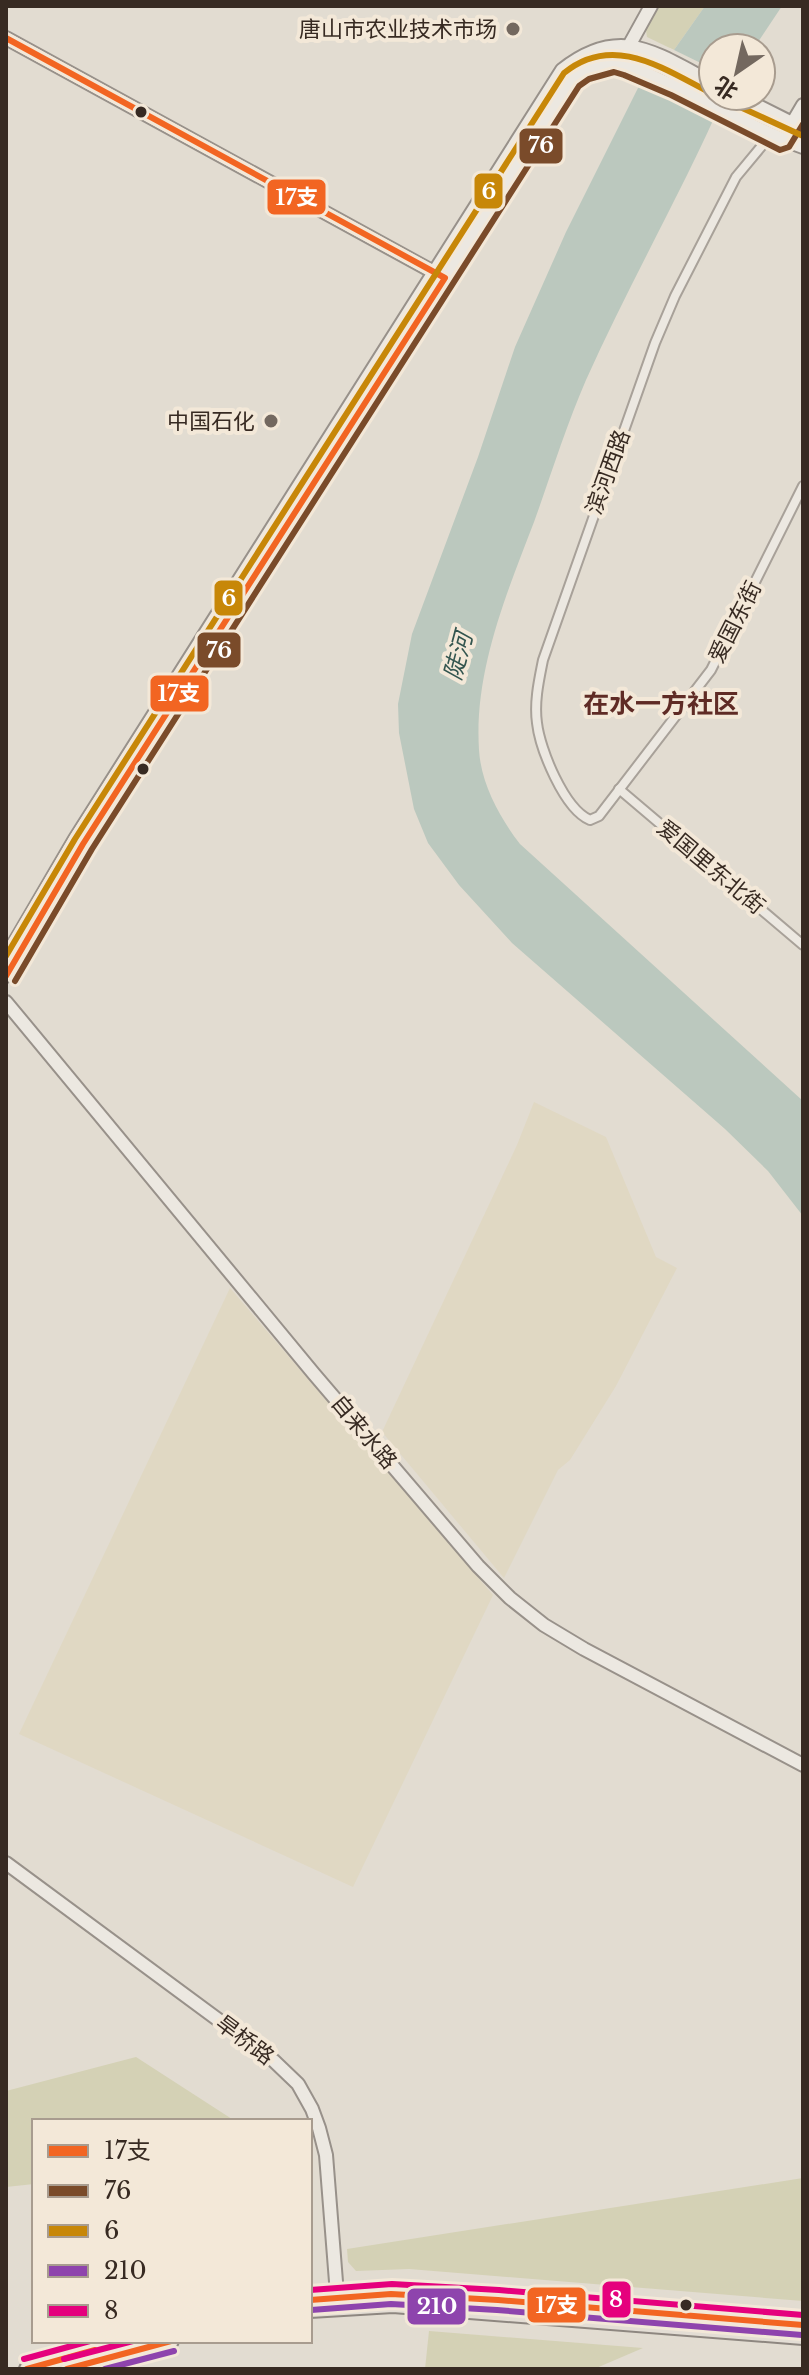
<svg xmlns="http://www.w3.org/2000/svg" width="809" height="2375" font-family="'Libre Baskerville','Noto Sans SC',serif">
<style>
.farmland{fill:#e0d8c3}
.green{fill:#d4d1b5}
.water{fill:#bbc8be}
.pier{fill:#e2dcd1}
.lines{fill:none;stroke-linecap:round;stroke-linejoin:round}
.street-casing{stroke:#a8a199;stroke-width:12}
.secondary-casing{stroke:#98918a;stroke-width:16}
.primary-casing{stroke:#8e8780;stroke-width:18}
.street{stroke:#ece8e1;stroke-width:8}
.secondary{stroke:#ece8e1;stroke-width:12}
.primary{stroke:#e3ddd4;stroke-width:14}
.bus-1-casing{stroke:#f3e8d8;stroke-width:12}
.bus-2-casing{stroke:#f3e8d8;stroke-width:12}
.bus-3-casing{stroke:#f3e8d8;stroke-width:12}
.bus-4-casing{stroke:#f3e8d8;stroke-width:12}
.bus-5-casing{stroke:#f3e8d8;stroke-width:12}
.bus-1{stroke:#f26522;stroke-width:6}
.bus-2{stroke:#7a4b2a;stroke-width:6}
.bus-3{stroke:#c78708;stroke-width:6}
.bus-4{stroke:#8e44ad;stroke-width:6}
.bus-5{stroke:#e5007d;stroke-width:6}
.poi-dot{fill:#73685f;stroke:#f3e8d8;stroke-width:3}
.bus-dot{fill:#372a22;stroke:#f3e8d8;stroke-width:3}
.labels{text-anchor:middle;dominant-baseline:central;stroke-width:8;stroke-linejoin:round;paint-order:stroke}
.poi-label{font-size:22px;fill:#372a22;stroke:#f3e8d8;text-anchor:end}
.street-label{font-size:22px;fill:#372a22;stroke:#f3e8d8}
.water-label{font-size:24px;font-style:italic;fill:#33554f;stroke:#f3e8d8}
.quarter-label{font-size:26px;font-weight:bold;fill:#5f2b25;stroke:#f3e8d8}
.line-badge{stroke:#f3e8d8;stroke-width:3}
.badge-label{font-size:22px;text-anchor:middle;font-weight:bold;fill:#fff}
</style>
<rect width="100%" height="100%" fill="#e2dcd1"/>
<!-- farmland -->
<g class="farmland">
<polygon points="534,1102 606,1137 656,1257 677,1268 616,1386 570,1460 558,1470 504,1578 382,1432 517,1145"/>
<polygon points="230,1288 493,1595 353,1887 19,1734"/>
</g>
<!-- green -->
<g class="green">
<polygon points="659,6 705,6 674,50 647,37 646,30"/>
<polygon points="136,2057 235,2121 34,2121 34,2184 6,2187 6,2091"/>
<polygon points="803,2178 803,2301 409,2269 356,2271 348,2262 347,2249"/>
<polygon points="429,2331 643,2348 594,2369 425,2369"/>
</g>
<!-- water -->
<path class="water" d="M705,6H782L754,48H713V96H724C682,192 629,284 586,380C566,426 551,475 534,522C506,595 474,671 479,750C481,784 500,818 520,844L803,1101V1216L768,1171L725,1129L512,943L459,885L428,843L414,809L399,733L398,704L412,634L478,457L515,347L566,232L638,88L674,50Z"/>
<!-- pier -->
<polygon class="pier" points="670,48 713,69 713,96 728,96 718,121 639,82"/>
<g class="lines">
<defs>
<g id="street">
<path d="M770,136L736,177L675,296L655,343L543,660C539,680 534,702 537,723C540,749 564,809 590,820L599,816L711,670L803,486"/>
<polyline points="619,789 803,945"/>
</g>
<g id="secondary">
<polyline points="6,38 439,275"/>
<polyline points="630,44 651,6"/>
<polyline points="738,96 792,123 803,134"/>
<polyline points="790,127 803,105"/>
<path d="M6,957L75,839L562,70C620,24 655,53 713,83"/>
<path d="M6,976L83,844L572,79C584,70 602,61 617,63C631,65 645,73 658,79C707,100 752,129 803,147"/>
<polyline points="6,1002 314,1374 478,1566 510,1598 544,1625 584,1649 803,1765"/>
<polyline points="6,1863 274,2061 298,2084 312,2109 319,2128 326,2155 338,2307"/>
</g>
<g id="primary">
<polyline points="310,2300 391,2294 498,2300 803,2325"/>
<polyline points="310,2310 393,2305 803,2337"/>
<polyline points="27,2369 129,2341"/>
<polyline points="67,2369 171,2341"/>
</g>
</defs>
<!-- street casing -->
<use href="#street" class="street-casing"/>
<!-- secondary casing -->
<use href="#secondary" class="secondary-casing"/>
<!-- primary casing -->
<use href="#primary" class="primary-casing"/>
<!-- street -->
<use href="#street" class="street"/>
<!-- secondary -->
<use href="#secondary" class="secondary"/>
<!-- primary -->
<use href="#primary" class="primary"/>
<defs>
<g id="bus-1">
<polyline points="6,38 445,278 83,844 6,976"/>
<polyline points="310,2300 391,2294 498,2300 803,2325"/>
<polyline points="27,2369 95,2350"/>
<polyline points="67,2369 171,2341"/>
</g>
<polyline id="bus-2" points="15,981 92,849 579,86 589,79 614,72 624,75 671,95 780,150 789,147 803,124"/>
<g id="bus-3">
<polyline points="716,96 803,136"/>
<path d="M6,956L75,839L564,73C614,32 665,70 713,94"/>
</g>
<g id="bus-4">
<polyline points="311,2310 391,2304 497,2310 802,2335"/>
<polyline points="105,2369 174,2351"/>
</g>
<g id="bus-5">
<polyline points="310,2290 392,2284 499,2290 803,2315"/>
<polyline points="24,2359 90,2341"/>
<polyline points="64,2359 133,2341"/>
</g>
</defs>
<!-- bus-1 casing -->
<use href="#bus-1" class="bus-1-casing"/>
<!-- bus-2 casing -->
<use href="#bus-2" class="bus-2-casing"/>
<!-- bus-3 casing -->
<use href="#bus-3" class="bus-3-casing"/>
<!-- bus-4 casing -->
<use href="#bus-4" class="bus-4-casing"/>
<!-- bus-5 casing -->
<use href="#bus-5" class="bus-5-casing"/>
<!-- bus-1 -->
<use href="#bus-1" class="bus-1"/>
<!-- bus-2 -->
<use href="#bus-2" class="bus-2"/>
<!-- bus-3 -->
<use href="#bus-3" class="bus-3"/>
<!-- bus-4 -->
<use href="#bus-4" class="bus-4"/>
<!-- bus-5 -->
<use href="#bus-5" class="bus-5"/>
</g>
<!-- markers -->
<g class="poi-dot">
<circle cx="513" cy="29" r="8"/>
<circle cx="271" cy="421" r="8"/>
</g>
<g class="bus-dot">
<circle cx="141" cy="112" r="7"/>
<circle cx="143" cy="769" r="7"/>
<circle cx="686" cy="2305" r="7"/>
</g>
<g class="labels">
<!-- poi labels -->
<g class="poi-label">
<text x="497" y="29">唐山市农业技术市场</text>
<text x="255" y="421">中国石化</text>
</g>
<!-- street labels -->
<g class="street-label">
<text transform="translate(608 472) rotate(-70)">滨河西路</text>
<text transform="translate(735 622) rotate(-63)">爱国东街</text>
<text transform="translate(711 867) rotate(40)">爱国里东北街</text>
<text transform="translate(364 1432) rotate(50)">自来水路</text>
<text transform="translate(245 2040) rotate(37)">旱桥路</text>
</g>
<!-- water labels -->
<g class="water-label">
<text transform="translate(458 656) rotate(-75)">陡河</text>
</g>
<!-- quarter labels -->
<g class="quarter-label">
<text x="661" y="704">在水一方社区</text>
</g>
</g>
<g class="line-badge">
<rect x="518" y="127" width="46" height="38" rx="8" fill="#7a4b2a"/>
<rect x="473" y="172" width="31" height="38" rx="8" fill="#c78708"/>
<rect x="266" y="178" width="61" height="38" rx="8" fill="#f26522"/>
<rect x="213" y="579" width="31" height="38" rx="8" fill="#c78708"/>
<rect x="196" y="631" width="46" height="38" rx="8" fill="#7a4b2a"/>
<rect x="149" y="674" width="61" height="39" rx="8" fill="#f26522"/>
<rect x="601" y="2280" width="31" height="39" rx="8" fill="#e5007d"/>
<rect x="526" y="2286" width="61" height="38" rx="8" fill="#f26522"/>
<rect x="406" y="2287" width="61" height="39" rx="8" fill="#8e44ad"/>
</g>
<g class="badge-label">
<text x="541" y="153">76</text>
<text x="489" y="199">6</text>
<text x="297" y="205">17支</text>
<text x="229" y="606">6</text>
<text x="219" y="658">76</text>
<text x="179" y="701">17支</text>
<text x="616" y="2307">8</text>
<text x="557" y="2313">17支</text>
<text x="437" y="2314">210</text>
</g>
<!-- border -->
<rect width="809" height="2375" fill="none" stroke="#372a22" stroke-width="16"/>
<!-- legend -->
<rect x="32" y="2119" width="280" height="224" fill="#f3e8d8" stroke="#a89c8f" stroke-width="2"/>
<rect x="48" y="2145" width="40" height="12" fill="#f26522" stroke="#a89c8f" stroke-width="2"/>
<text x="104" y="2159" font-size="24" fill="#372a22">17支</text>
<rect x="48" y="2185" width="40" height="12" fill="#7a4b2a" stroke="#a89c8f" stroke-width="2"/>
<text x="104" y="2199" font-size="24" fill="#372a22">76</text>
<rect x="48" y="2225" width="40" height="12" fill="#c78708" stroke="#a89c8f" stroke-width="2"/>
<text x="104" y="2239" font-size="24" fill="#372a22">6</text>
<rect x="48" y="2265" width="40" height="12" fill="#8e44ad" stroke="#a89c8f" stroke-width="2"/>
<text x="104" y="2279" font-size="24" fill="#372a22">210</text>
<rect x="48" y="2305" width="40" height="12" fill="#e5007d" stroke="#a89c8f" stroke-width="2"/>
<text x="104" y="2319" font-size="24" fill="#372a22">8</text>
<!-- north arrow -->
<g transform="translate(737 72) rotate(214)"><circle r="38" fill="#f3e8d8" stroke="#a89c8f" stroke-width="2"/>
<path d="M0-6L14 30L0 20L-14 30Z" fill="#73685f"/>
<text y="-12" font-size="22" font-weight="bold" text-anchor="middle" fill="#372a22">北</text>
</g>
</svg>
